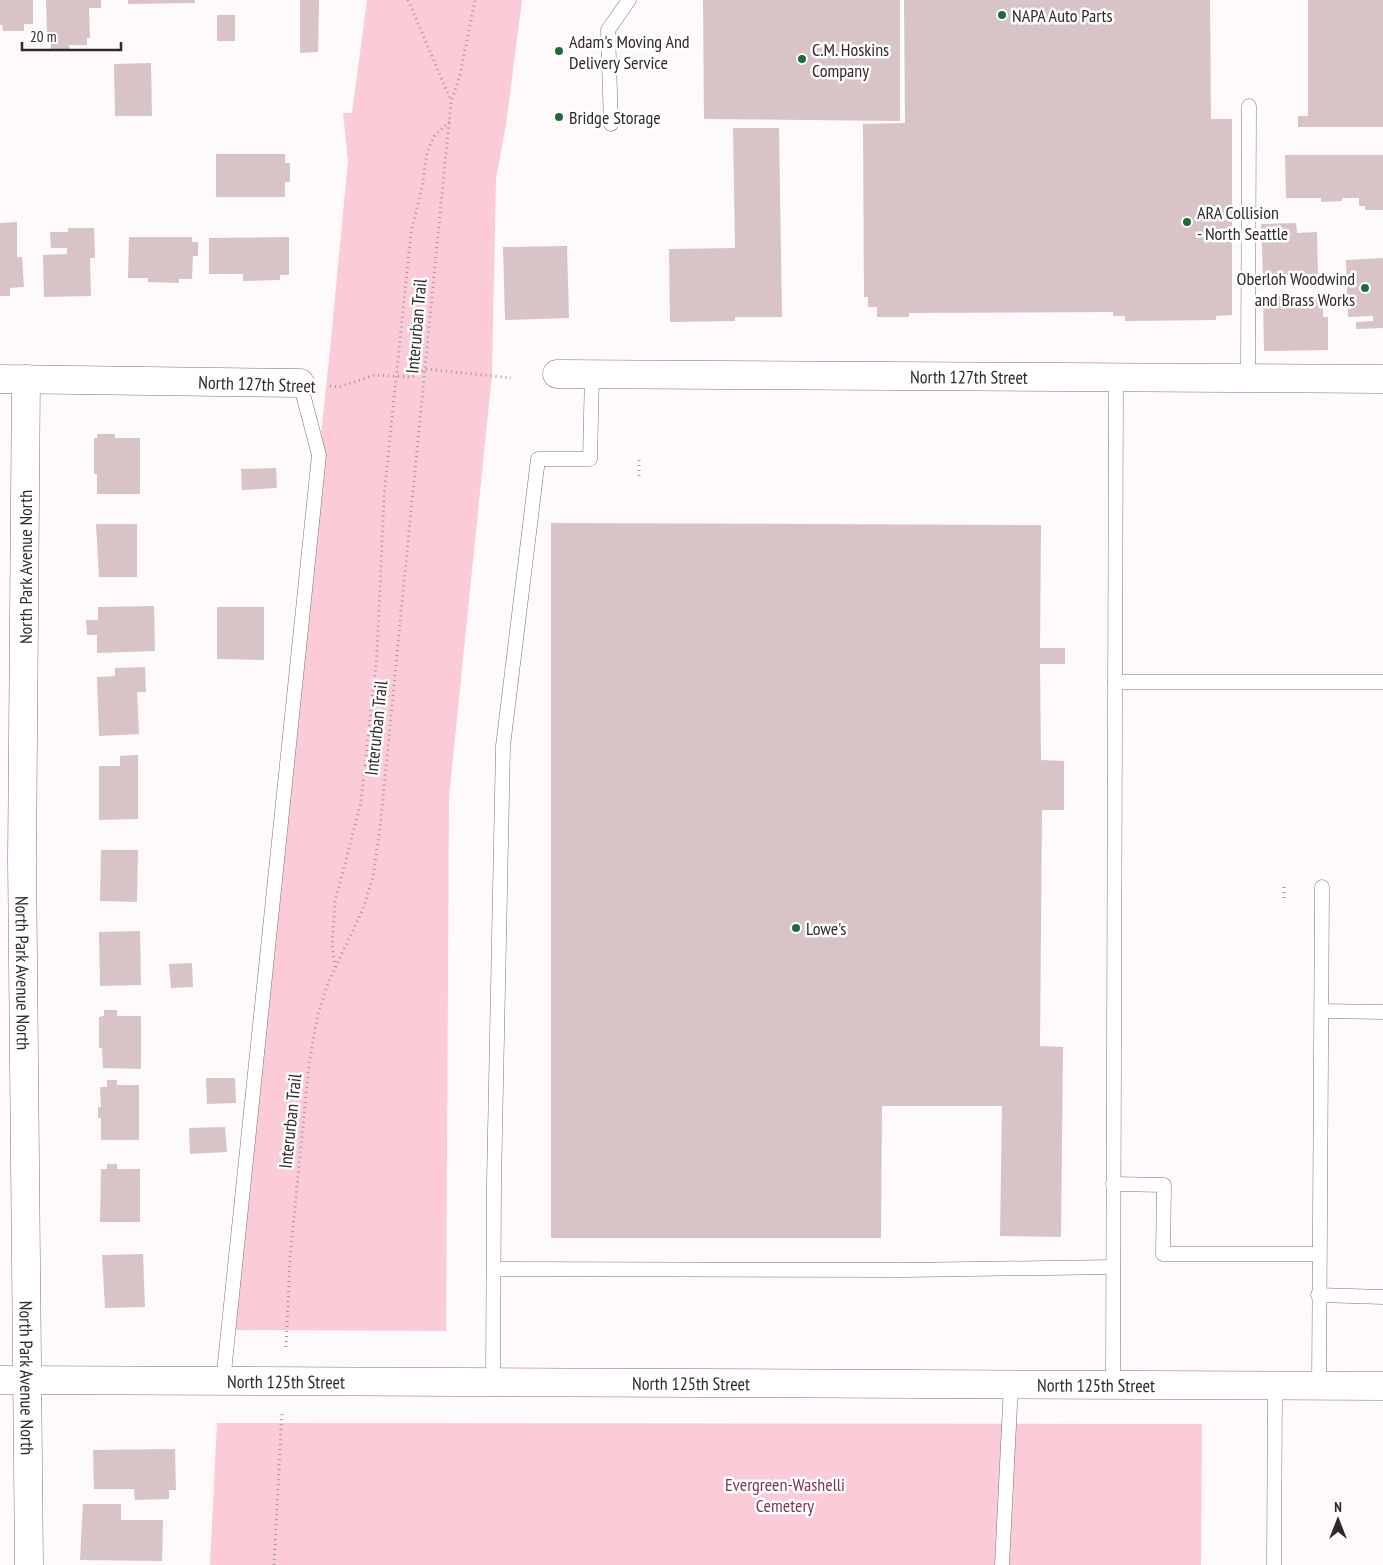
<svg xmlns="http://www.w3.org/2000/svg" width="1383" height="1565" font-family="'PT Sans Narrow',sans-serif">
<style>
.green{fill:#fbcbd7}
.building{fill:#d8c3c7}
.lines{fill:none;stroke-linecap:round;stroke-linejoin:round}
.lane-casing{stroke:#837075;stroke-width:15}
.street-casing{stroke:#837075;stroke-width:29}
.secondary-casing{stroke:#837075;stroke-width:29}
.path{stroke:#a09a9b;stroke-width:3;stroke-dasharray:1 4;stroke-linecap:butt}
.lane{stroke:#fff;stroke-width:14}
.street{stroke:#fff;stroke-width:28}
.secondary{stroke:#fff;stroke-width:28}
.poi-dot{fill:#1d6b3a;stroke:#fff;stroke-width:2}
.labels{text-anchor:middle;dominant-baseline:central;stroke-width:5;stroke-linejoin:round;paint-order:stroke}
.poi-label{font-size:18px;fill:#30282a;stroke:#fff;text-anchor:start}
.street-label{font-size:18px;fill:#30282a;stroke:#fff}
.park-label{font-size:18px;fill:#7e364d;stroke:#fff}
</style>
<rect width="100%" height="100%" fill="#fef9fa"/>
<!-- green -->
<g class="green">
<polygon points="367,0 522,0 506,125 496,179 492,374 449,797 446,1331 227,1330 331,340 348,161 343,113 352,113"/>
<polygon points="217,1423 1202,1424 1201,1565 210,1565"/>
</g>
<!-- building -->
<g class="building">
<polygon points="0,0 33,0 33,24 24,24 24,31 3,31 2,25 0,25"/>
<polygon points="46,0 101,0 101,8 89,8 90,38 87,38 87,45 69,45 70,51 51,51 51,38 47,38"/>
<polygon points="128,0 195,0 195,3 128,4"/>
<polygon points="300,0 319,0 318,52 300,53"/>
<polygon points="703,0 900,0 900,121 704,119"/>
<polygon points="904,0 1210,0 1211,119 1232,119 1232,315 1216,316 1216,320 1125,321 1125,316 1113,316 1113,312 909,313 909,317 877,317 877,307 868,307 868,297 864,297 863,124 905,123"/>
<polygon points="1308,0 1383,0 1383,127 1298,127 1298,116 1308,116"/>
<rect x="217" y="15" width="18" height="26"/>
<polygon points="151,63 152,116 115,116 114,64"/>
<polygon points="733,128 779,128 782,317 735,317 735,321 670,322 669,249 735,248"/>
<polygon points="216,154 285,154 285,163 290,163 290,182 285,182 285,197 216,197"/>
<polygon points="1285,155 1383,155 1383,210 1365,210 1365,206 1359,206 1359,198 1342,198 1342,201 1321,202 1321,198 1286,198"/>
<polygon points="17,222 17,257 22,257 24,287 10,288 10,296 0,296 0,223"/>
<polygon points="1296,223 1297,233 1317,232 1318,274 1263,276 1261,224"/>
<polygon points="68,228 94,228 95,258 90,258 91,296 44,297 43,255 67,254 67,248 51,248 50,232 68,232"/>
<polygon points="129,237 192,237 192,242 198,242 198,256 193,256 192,279 179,279 179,283 148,282 148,278 128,278"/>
<polygon points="289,237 289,275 280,275 280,280 243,281 243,274 209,274 209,238"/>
<polygon points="567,246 569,318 505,320 503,247"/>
<polygon points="1383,258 1383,328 1356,329 1356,322 1373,321 1373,316 1348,317 1346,260"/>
<polygon points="1263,296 1323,296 1323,317 1328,317 1328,350 1264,351"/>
<polygon points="97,434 115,434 115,438 140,438 140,494 97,494 97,474 94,474 94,438 97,438"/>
<polygon points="276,468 277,488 242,490 241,469"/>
<polygon points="551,523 1041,525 1040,648 1065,648 1065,664 1040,664 1041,760 1064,761 1064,810 1042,810 1040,1046 1063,1047 1061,1237 1000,1236 1002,1106 882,1106 881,1238 551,1238"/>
<polygon points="96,524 137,524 137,577 99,577"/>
<polygon points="154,606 155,651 97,653 97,635 87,635 86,620 98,620 98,607"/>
<polygon points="217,607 264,607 264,660 217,659"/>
<polygon points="145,667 146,692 137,692 139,734 99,736 97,677 115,676 115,668"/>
<polygon points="138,755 138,819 99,820 99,766 120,766 120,756"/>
<polygon points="101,850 138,850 137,902 100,901"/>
<polygon points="140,931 141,985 100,986 99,932"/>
<polygon points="192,963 193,987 171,988 169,964"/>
<polygon points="104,1010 117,1010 117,1016 141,1016 141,1069 103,1068 102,1048 99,1048 99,1017 104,1016"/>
<polygon points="206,1078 235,1078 236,1103 207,1104"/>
<polygon points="107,1080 117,1080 117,1085 139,1085 139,1140 101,1140 101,1118 98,1118 98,1107 101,1107 100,1087 107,1087"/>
<polygon points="225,1127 227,1152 190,1154 189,1128"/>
<polygon points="107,1164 117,1164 117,1169 140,1169 140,1222 100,1222 101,1169 107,1169"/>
<polygon points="143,1254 145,1307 105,1308 102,1255"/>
<polygon points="175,1449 176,1490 169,1490 169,1499 135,1500 134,1489 94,1489 93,1450"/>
<polygon points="83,1504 121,1504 121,1520 163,1520 162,1561 80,1560"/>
</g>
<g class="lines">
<defs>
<g id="lane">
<polyline points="611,124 608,30 629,0"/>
<polyline points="1248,378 1249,106"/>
<polyline points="1115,682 1383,682"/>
<polyline points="1322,1011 1383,1012"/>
<polyline points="1113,1184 1164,1185 1163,1254 1319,1254"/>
<polyline points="494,1269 905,1270 1113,1267"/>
<polyline points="1318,1295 1383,1297"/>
<polyline points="223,1382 319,455 300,383"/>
<polyline points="493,1384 494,1181 503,746 538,459 590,459 592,374"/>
<polyline points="1113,1386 1116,376"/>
<polyline points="1319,1386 1322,887"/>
<polyline points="1002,1565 1011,1385"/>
<polyline points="1274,1565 1275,1386"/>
</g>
<g id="street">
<path id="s1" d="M557,374L1383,379"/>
<polyline points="0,379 300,383"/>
<path id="s2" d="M26,379L22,859L29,1565"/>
</g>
<g id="secondary">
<path id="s3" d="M0,1380L1383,1386"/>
</g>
</defs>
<!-- lane casing -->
<use href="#lane" class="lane-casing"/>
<!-- street casing -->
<use href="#street" class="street-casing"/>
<!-- secondary casing -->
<use href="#secondary" class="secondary-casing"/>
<!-- path -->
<g class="path">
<polyline points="408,0 451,101"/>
<polyline points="330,386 339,387 375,375 411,377 426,369 511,378"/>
<polyline points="639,460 639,476"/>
<polyline points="1284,887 1284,902"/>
<polyline points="335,967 332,946 335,902 361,802 377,654 384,496 411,232 422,187 427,152 435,135 450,122"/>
<polyline points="286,1347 290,1258 309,1064 318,1014 328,983 363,909 373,877 380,828 451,102 460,75 475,0"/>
<polyline points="274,1565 282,1411"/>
</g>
<!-- lane -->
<use href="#lane" class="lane"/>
<!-- street -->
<use href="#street" class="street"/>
<!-- secondary -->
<use href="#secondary" class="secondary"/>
</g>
<!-- markers -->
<g class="poi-dot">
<circle cx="1002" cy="15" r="5"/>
<circle cx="559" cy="51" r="5"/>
<circle cx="802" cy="59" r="5"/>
<circle cx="559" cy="117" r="5"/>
<circle cx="1187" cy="222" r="5"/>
<circle cx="1365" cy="288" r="5"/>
<circle cx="796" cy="928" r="5"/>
</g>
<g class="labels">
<!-- poi labels -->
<g class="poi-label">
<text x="1012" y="15">NAPA Auto Parts</text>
<text x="569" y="41">Adam's Moving And<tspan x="569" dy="21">Delivery Service</tspan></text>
<text x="812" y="49">C.M. Hoskins<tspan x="812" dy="21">Company</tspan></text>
<text x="569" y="117">Bridge Storage</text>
<text x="1197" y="212">ARA Collision<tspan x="1197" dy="21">- North Seattle</tspan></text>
<text x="1355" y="278" text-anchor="end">Oberloh Woodwind<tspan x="1355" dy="21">and Brass Works</tspan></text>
<text x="806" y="928">Lowe's</text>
</g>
<!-- street labels -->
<g class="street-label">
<text transform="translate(416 326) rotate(-85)">Interurban Trail</text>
<text stroke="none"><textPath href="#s1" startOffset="412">North 127th Street</textPath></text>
<text transform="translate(257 384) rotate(2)">North 127th Street</text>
<text transform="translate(25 567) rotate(-90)">North Park Avenue North</text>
<text transform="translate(376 728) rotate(-84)">Interurban Trail</text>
<text stroke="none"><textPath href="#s2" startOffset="594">North Park Avenue North</textPath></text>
<text transform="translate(290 1121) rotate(-84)">Interurban Trail</text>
<text stroke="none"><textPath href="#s2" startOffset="999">North Park Avenue North</textPath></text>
<text stroke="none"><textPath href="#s3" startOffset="286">North 125th Street</textPath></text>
<text stroke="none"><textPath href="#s3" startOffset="691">North 125th Street</textPath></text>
<text stroke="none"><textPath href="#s3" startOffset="1096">North 125th Street</textPath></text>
</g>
<!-- park labels -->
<g class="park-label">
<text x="785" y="1484">Evergreen-Washelli<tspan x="785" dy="21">Cemetery</tspan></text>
</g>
</g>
<!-- north arrow -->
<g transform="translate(1338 1520)" stroke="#ffffff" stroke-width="4" paint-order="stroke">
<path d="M0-4L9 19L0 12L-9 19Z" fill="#30282a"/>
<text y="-8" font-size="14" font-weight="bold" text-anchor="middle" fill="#30282a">N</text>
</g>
<!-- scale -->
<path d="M22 42v8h99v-8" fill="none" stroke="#30282a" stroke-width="2.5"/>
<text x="30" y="42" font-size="15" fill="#30282a" stroke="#ffffff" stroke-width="4" paint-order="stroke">20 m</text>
</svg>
